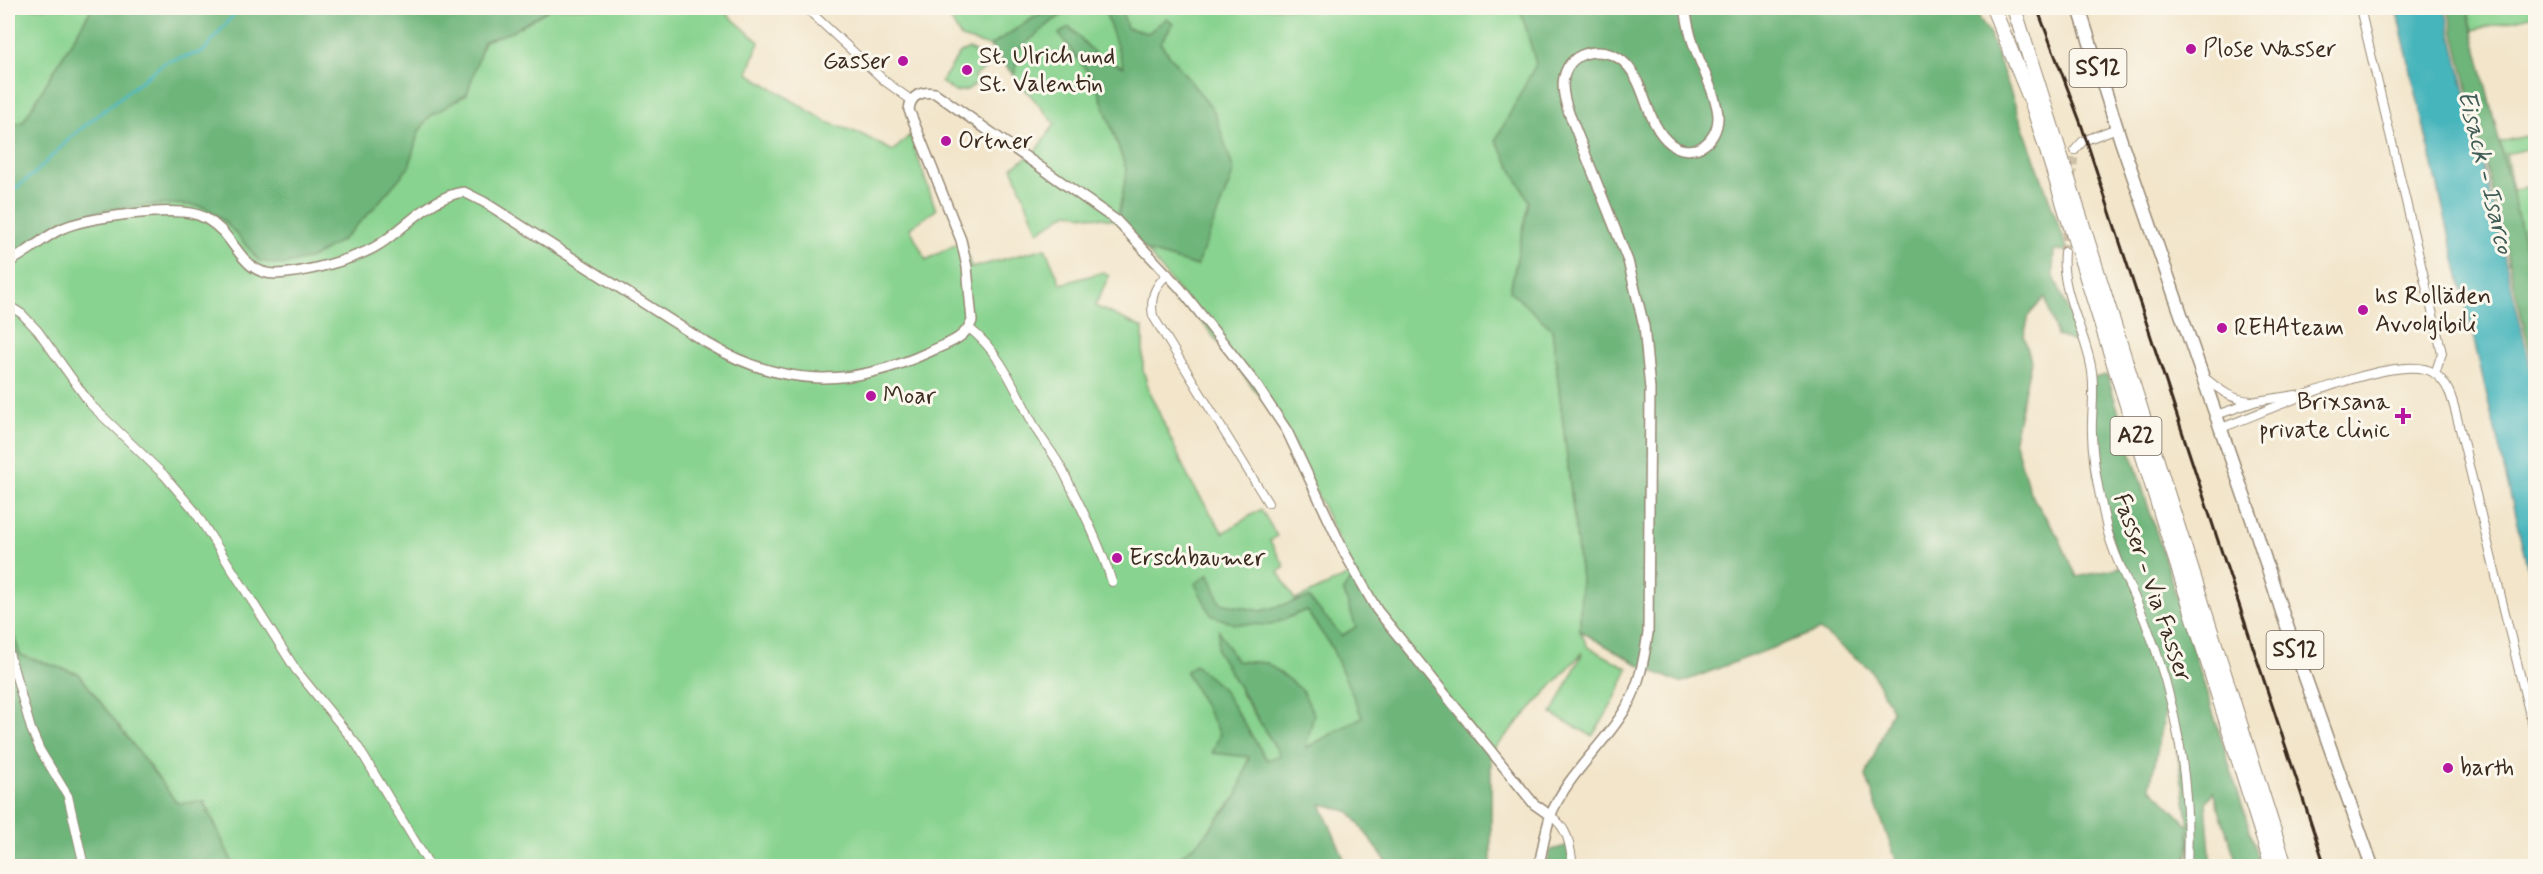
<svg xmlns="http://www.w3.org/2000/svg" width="2543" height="874" font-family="Mynerve,sans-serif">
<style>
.green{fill:#88d38f;stroke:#627e56;stroke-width:1.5}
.forest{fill:#6eb57a;stroke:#54704c;stroke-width:1.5;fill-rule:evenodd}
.water{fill:#46b5bc;stroke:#40706d;stroke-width:1.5}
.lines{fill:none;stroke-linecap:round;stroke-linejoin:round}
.stream{stroke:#46b5bc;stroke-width:3}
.minor-tunnel{stroke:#cdc0a8;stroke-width:8;stroke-dasharray:8 4;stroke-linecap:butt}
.minor-casing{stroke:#968874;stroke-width:10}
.tertiary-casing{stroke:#968874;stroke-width:12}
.primary-casing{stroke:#968874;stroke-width:15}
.motorway-casing{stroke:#968874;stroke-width:16}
.minor{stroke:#fff;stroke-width:8}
.tertiary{stroke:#fff;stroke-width:9}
.primary{stroke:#fff;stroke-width:12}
.motorway{stroke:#fff;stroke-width:14}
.rail{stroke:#3b2a1e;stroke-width:3}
.poi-dot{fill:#b5179e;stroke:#fbf7ec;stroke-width:2}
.labels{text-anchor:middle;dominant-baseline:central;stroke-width:6;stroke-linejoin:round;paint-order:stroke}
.shield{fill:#fbf7ec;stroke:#75685c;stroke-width:1.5}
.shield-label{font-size:22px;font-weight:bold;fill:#3b2a1e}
.poi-label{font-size:24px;fill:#3b2a1e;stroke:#fbf7ec;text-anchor:start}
.street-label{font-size:24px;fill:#3b2a1e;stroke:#fbf7ec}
.water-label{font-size:26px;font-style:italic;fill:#3f5b55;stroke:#fbf7ec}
</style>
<rect width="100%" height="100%" fill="#fbf7ec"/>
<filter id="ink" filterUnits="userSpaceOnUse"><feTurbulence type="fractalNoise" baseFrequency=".0167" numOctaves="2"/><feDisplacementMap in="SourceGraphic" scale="12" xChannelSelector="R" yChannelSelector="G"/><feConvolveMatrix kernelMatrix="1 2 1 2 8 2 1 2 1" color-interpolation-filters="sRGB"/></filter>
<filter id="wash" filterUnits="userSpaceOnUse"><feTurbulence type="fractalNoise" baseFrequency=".008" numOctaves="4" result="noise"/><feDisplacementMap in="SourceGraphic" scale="24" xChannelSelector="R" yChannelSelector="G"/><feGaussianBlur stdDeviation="1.35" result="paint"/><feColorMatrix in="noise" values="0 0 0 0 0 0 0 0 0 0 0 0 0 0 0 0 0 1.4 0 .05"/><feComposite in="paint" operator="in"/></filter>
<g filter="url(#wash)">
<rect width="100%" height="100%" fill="#f2e5ca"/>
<!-- green -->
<g class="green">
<polygon points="8,8 92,8 23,122 11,125 8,122"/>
<path d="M551,8H720L759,42L748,73L827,122L861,134L893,151L910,135L936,210L910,228L926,260L964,240L971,268L1045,248L1061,284L1103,272L1109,276L1095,306L1143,328V370L1150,393L1189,479L1223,533L1261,509L1277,536L1270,541L1285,567L1278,572L1295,600L1354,573L1287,431L1147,251L1214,111L1160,43L1172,24L1167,18L1148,33L1127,28L1121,8H1520L1537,63L1496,140L1529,201L1510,291L1552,329L1581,578L1580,631L1588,647L1628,668C1620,691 1607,715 1592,736L1552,714L1583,652L1491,752L1344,590L1356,627L1341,636L1309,598L1261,611L1220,603L1209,575L1211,614L1271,625L1306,610L1331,646L1363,717L1306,748L1267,663L1236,661L1219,632L1242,695L1281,755L1268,761L1247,730L1186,672L1220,734L1249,757L1237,795L1201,840L1168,866H234L205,802L177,803L79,674L20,655L8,617V255C31,248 47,226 70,218C97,208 176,200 203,207C221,213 247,246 259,261L311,258L342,240L372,210L409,167L418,133L429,117L467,94L484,41L511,32Z"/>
<polygon points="944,8 1049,8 990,46 961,38"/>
<polygon points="1074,8 1104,8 1125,68 1097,56 1070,27 1059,34 1095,81 1127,172 1117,221 1068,212 1038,232 1012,167 1033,154 1055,124 1014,76 1019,49 1054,20"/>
<polygon points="2467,8 2535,8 2535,15 2473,30"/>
<polygon points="969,49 979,55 987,67 974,76 978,82 967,90 955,92 941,82 960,53"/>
<polygon points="2535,134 2535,147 2506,154 2513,190 2535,185 2535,268 2530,269 2500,142"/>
</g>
<!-- forest -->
<g class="forest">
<path d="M92,8H551L511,32L484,41L467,94L429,117L418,133L409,167L372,210L342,240L311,258L282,265L259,261C247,246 221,213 203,207C176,200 97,208 70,218C47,226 31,248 8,255V122L11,125L23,122Z"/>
<polygon points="1049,8 1074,8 1054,20 1019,49 1014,76 990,46"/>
<polygon points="1104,8 1121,8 1127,28 1148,33 1167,18 1173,24 1160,43 1214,111 1234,171 1197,266 1147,251 1117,221 1127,171 1095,81 1059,34 1069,27 1097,56 1124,67"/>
<path d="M1520,8H1973L1989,33L2068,251L2054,250L2053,274L2082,344L2057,336L2045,297L2029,315L2024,336L2031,361L2014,439L2030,493L2058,536L2077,577L2120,567L2095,476L2093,378L2107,375L2261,866H2238L2213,792L2206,802L2211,866H2191L2189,829L2187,866H1898L1866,776L1892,710L1870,669L1820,630L1680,683L1643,667L1580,631L1581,578L1552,329L1510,291L1529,201L1496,140L1536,64ZM2168,699H2169L2189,826L2150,787Z"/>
<polygon points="2448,8 2467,8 2530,269 2536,308 2535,373"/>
<polygon points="1355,573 1377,610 1491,752 1491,866 1390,866 1350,812 1321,804 1347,866 1168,866 1201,840 1237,796 1249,757 1212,753 1220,734 1186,672 1195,665 1222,688 1267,760 1280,755 1217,651 1219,631 1236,661 1267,663 1302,690 1314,714 1306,748 1362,717 1331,646 1306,610 1271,625 1234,624 1211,615 1195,584 1209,574 1220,603 1261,611 1309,598 1342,636 1356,627 1343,590"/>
<polygon points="8,617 20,655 79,674 177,803 204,802 234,866 8,866"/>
<polygon points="1570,845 1573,866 1546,866 1551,850"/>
</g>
<!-- water -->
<polygon class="water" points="2396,8 2445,8 2535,385 2535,600"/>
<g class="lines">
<!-- stream -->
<polyline class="stream" points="8,194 34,174 72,136 165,62 203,52 239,8"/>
</g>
</g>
<g filter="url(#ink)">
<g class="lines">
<!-- minor-tunnel -->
<g class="minor-tunnel">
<polyline points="2072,178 2075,150"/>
<polyline points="2064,252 2067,223"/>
</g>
<defs>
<g id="minor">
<polyline points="806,8 886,82 911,100"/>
<polyline points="2360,8 2442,353 2435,374"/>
<polyline points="2075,150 2083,141 2117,128"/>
<path d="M2064,252C2060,290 2084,329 2091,366C2096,388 2091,412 2092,434C2093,467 2100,497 2107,529C2115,561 2133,591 2145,621C2176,698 2191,784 2187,866"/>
<path d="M1168,274C1154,286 1150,298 1153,316L1268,503"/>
<polyline points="8,305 22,314 38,331 91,405 164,475 194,510 296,670 357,745 430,866"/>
<path d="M969,328C1003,354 1017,395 1037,431C1046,445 1057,458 1064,473C1082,509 1100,544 1112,582"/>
<path d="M2205,378C2221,391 2232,400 2252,401"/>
<polyline points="2216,415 2257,401 2296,395"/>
<path d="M2221,428C2261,414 2399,349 2434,373C2452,385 2454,409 2460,429L2536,740"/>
<polyline points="8,649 31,729 40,750 68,796 84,866"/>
<path d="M1551,816C1569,829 1570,846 1573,866"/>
</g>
<g id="tertiary">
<path d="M8,262C27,254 42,238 61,229C86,217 164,208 191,213C203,215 213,222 222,231C239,249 247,274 276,274C304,273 357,259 380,244C406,227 432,196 464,192L484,202L705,342C780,387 849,389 929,352C946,344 965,339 972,321L967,267L961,240L909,110C910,95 922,91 935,93L1117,221L1180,288L1255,383L1287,431L1344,552L1377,610L1512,777L1534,804L1551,816"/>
<path d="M1539,866C1542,850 1545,833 1550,817C1566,775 1604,746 1626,708C1640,684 1644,659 1648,633L1650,389L1644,326L1628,261L1569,113C1565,102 1561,89 1564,77C1570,48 1608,45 1626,64C1647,86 1646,125 1671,144C1679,150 1691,152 1701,147C1712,141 1718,129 1718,117C1718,98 1699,62 1693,43C1689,32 1687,19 1685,8"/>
</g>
<polyline id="primary" points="2079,8 2121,141 2252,519 2282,612 2372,866"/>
<g id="motorway">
<polyline points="1993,8 2032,103 2272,866"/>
<polyline points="2014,8 2285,866"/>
</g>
</defs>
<!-- minor casing -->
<use href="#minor" class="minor-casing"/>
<!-- tertiary casing -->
<use href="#tertiary" class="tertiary-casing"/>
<!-- primary casing -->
<use href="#primary" class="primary-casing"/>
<!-- motorway casing -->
<use href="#motorway" class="motorway-casing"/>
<!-- minor -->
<use href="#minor" class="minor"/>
<!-- tertiary -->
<use href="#tertiary" class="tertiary"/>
<!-- primary -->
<use href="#primary" class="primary"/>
<!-- motorway -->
<use href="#motorway" class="motorway"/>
<!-- rail -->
<polyline class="rail" points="2037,8 2081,124 2325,866"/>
</g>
</g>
<!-- markers -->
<g class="poi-dot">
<circle cx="2191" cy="49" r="6"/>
<circle cx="903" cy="61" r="6"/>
<circle cx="967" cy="70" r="6"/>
<circle cx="946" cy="141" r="6"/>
<circle cx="2363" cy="310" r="6"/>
<circle cx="2222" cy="328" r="6"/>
<circle cx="871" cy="396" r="6"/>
<path d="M2400 407h6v6h6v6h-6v6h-6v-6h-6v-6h6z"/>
<circle cx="1117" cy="558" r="6"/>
<circle cx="2448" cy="768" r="6"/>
</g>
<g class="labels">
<!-- shield labels -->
<g class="shield">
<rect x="2069.5" y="49" width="57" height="38" rx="4.5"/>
<rect x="2110.5" y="417" width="51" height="38" rx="4.5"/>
<rect x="2266.5" y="631" width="57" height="38" rx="4.5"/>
</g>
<g class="shield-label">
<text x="2098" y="68">SS12</text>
<text x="2136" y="436">A22</text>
<text x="2295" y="650">SS12</text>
</g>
<!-- poi labels -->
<g class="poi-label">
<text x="2203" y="49">Plose Wasser</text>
<text x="979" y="56">St. Ulrich und<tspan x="979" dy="28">St. Valentin</tspan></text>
<text x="891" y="61" text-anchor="end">Gasser</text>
<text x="958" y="141">Ortner</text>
<text x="2375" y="296">hs Rolläden<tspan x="2375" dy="28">Avvolgibili</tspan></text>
<text x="2234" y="328">REHAteam</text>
<text x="883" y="396">Moar</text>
<text x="2390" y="402" text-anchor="end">Brixsana<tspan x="2390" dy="28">private clinic</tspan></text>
<text x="1129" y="558">Erschbaumer</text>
<text x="2460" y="768">barth</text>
</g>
<!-- street labels -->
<g class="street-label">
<text transform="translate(2152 588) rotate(71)">Fasser - Via Fasser</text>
</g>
<!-- water labels -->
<g class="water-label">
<text transform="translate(2485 172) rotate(76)">Eisack - Isarco</text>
</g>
</g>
<!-- margin -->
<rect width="2543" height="874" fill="none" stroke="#fbf7ec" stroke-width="30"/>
</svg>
